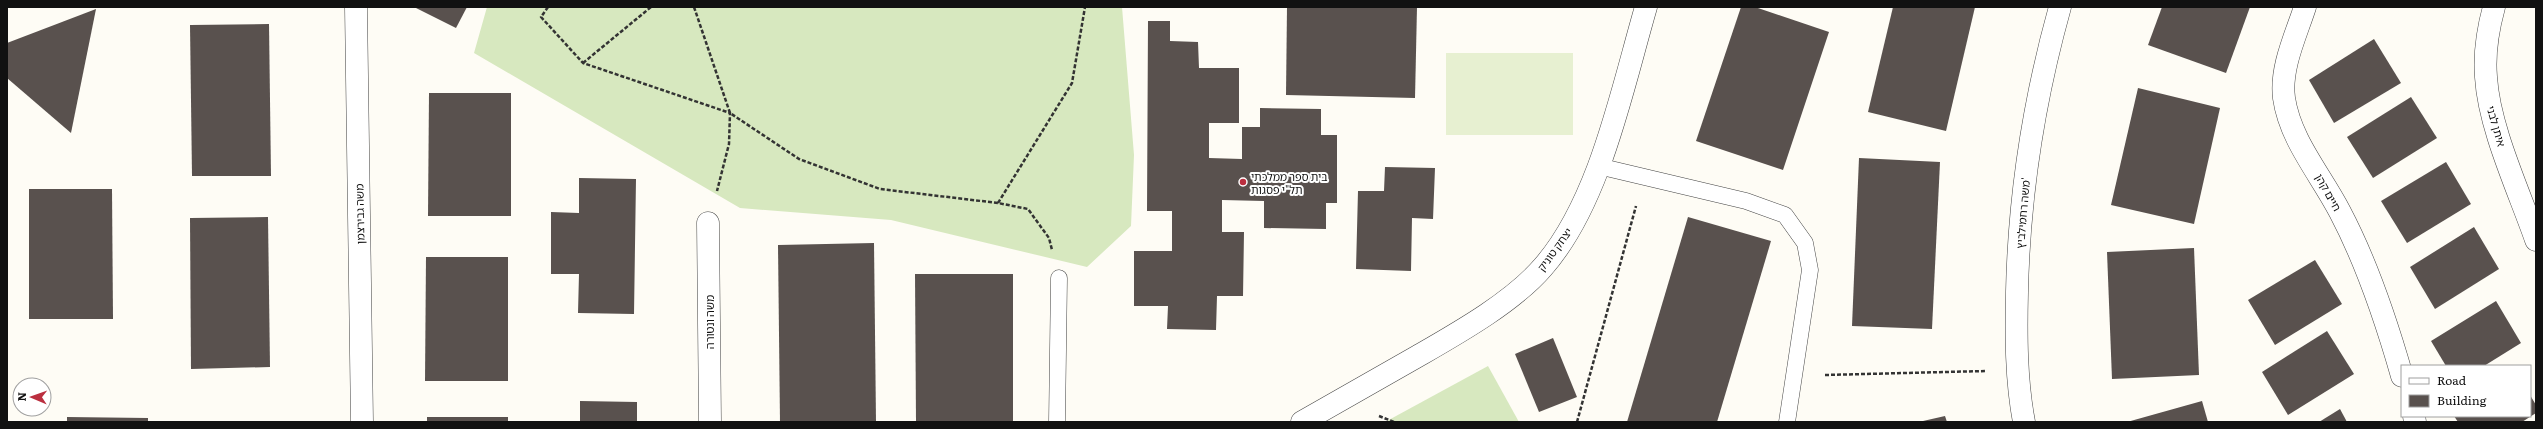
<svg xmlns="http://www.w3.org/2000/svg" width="2543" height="429" font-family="Literata,'Noto Sans Hebrew',serif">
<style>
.grass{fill:#d7e8bf}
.pitch{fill:#e7f0d1}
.building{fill:#59514e}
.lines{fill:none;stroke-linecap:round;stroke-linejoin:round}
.service-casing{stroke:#444;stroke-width:17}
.minor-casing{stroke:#444;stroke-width:23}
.tertiary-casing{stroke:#444;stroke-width:23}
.path{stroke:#333;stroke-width:2.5;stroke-dasharray:4 2;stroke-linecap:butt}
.service{stroke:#fff;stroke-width:16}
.minor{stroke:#fff;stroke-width:22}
.tertiary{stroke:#fff;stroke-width:22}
.poi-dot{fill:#bb2f3f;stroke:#fff;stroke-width:1.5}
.labels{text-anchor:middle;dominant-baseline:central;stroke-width:4;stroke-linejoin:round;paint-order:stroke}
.street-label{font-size:11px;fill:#111;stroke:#fff}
.poi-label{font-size:11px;fill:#111;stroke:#fff;text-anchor:start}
</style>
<rect width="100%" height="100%" fill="#fefcf5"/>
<!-- grass -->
<g class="grass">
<polygon points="487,7 1122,7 1134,155 1131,226 1087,267 891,220 740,208 474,53"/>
<polygon points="1488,366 1519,422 1385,422"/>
</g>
<!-- pitch -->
<rect class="pitch" x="1446" y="53" width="127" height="82"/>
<!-- building -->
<g class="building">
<polygon points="414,7 467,7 456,28"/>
<polygon points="1287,7 1417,7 1415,98 1286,95"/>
<polygon points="1741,7 1755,7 1829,32 1783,170 1696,141"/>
<polygon points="1893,7 1975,7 1946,131 1868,112"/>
<polygon points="2162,7 2250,7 2226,73 2148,45"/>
<polygon points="96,9 71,133 7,78 7,43"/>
<polygon points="1148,21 1170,21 1170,41 1198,42 1199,68 1239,68 1239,123 1209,123 1209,158 1242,159 1242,127 1260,127 1260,108 1321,109 1321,135 1337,135 1337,203 1326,203 1326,229 1264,228 1264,201 1222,200 1222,232 1244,232 1243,296 1217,296 1216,330 1167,329 1168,306 1134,306 1134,251 1172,251 1172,211 1147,211"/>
<polygon points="269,24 271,176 192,176 190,25"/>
<polygon points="2374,39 2401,83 2334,123 2309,80"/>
<polygon points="2138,88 2220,108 2194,224 2111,205"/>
<polygon points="429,93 511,93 511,216 428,216"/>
<polygon points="2411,97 2437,138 2373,178 2347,137"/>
<polygon points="1859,158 1940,162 1932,329 1852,326"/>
<polygon points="2446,162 2471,204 2407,243 2381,201"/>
<polygon points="1385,167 1435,168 1433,219 1412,218 1411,271 1356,269 1358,191 1384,191"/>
<polygon points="579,178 636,179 634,314 578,313 579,274 551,274 551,212 579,213"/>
<polygon points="29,189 112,189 113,319 29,319"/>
<polygon points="268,217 270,367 191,369 190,218"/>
<polygon points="1688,217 1771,241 1717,422 1627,422"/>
<polygon points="2474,227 2499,269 2435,309 2410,267"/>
<polygon points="874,243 876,422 780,422 778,245"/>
<polygon points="2194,248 2199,375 2112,379 2107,252"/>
<polygon points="426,257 508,257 508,381 425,381"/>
<polygon points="2315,260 2342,304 2275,345 2248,300"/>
<polygon points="915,274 1013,274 1013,422 916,422"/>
<polygon points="2496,301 2521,343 2484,366 2446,366 2431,341"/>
<polygon points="2327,331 2354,374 2288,415 2262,372"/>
<polygon points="1553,338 1577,397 1539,412 1515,354"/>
<polygon points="2530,395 2536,405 2536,413 2522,422 2458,422 2454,416 2530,416"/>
<polygon points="580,401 637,402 637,422 580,422"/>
<polygon points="2202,401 2208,422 2127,422"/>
<polygon points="2340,409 2347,422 2319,422"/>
<polygon points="1945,416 1947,422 1923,422 1923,421"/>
<polygon points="67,417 148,418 148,422 67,422"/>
<rect x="427" y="417" width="81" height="5"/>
</g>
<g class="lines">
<defs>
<g id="service">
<polyline points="1598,166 1746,201 1785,215 1805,243 1810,270 1787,422"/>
<polyline points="1057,422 1059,278"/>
</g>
<g id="minor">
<polyline points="356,7 362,422"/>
<path d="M2305,7C2296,35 2280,68 2284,98C2290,140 2321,175 2340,212C2367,263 2386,320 2402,376"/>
<path d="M2494,7C2488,29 2484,53 2486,77C2489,128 2519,191 2536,240"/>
<polyline points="708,223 710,422"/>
<polyline points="2414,416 2415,422"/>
<path d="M1302,422C1341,400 1379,378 1418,356C1458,333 1513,302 1543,267C1600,202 1622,89 1646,7"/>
</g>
<path id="tertiary" d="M2024,422C2016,380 2016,335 2017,292C2019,195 2034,100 2060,7"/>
</defs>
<!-- service casing -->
<use href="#service" class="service-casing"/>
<!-- minor casing -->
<use href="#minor" class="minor-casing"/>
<!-- tertiary casing -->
<use href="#tertiary" class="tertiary-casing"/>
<!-- path -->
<g class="path">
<polyline points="548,7 541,17 583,63 730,113 729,144 717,191"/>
<polyline points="694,7 730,113 799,159 880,189 998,203 1028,209 1049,238 1052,250"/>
<polyline points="583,63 651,7"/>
<polyline points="998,203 1072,83 1085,7"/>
<polyline points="1825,375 1986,371"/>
<polyline points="1379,416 1394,422"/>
<polyline points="1577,422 1636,206"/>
</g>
<!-- service -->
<use href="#service" class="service"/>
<!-- minor -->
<use href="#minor" class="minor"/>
<!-- tertiary -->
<use href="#tertiary" class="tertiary"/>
</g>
<!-- markers -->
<circle class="poi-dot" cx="1243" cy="182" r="4"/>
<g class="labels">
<!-- street labels -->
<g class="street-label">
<text transform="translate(2497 126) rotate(74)">איתן לבני</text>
<text transform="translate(2329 192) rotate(61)">חיים קהן</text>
<text transform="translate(2022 213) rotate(-85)">משה רחמילביץ'</text>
<text transform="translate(359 214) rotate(-91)">משה גבירצמן</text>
<text transform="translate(1554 249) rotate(-54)">יצחק טוניק</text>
<text transform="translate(709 322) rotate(-90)">משה ונטורה</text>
</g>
<!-- poi labels -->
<g class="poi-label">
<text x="1251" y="176">בית ספר ממלכתי<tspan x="1251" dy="13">תל"י פסגות</tspan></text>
</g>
</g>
<!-- border -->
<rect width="2543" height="429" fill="none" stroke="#111111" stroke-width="16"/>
<!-- legend -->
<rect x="2401" y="365" width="130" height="52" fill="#ffffff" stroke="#a0a0a0"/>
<rect x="2409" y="378" width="20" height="6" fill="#ffffff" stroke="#a0a0a0"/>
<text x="2437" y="385" font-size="12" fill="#111111">Road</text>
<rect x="2409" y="395" width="20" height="12" fill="#59514e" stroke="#a0a0a0"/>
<text x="2437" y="405" font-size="12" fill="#111111">Building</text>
<!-- north arrow -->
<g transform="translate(32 397) rotate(272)"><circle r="19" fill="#ffffff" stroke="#a0a0a0"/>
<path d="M0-3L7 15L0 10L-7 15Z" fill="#bb2f3f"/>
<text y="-6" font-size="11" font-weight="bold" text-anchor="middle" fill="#111111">N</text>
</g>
</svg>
